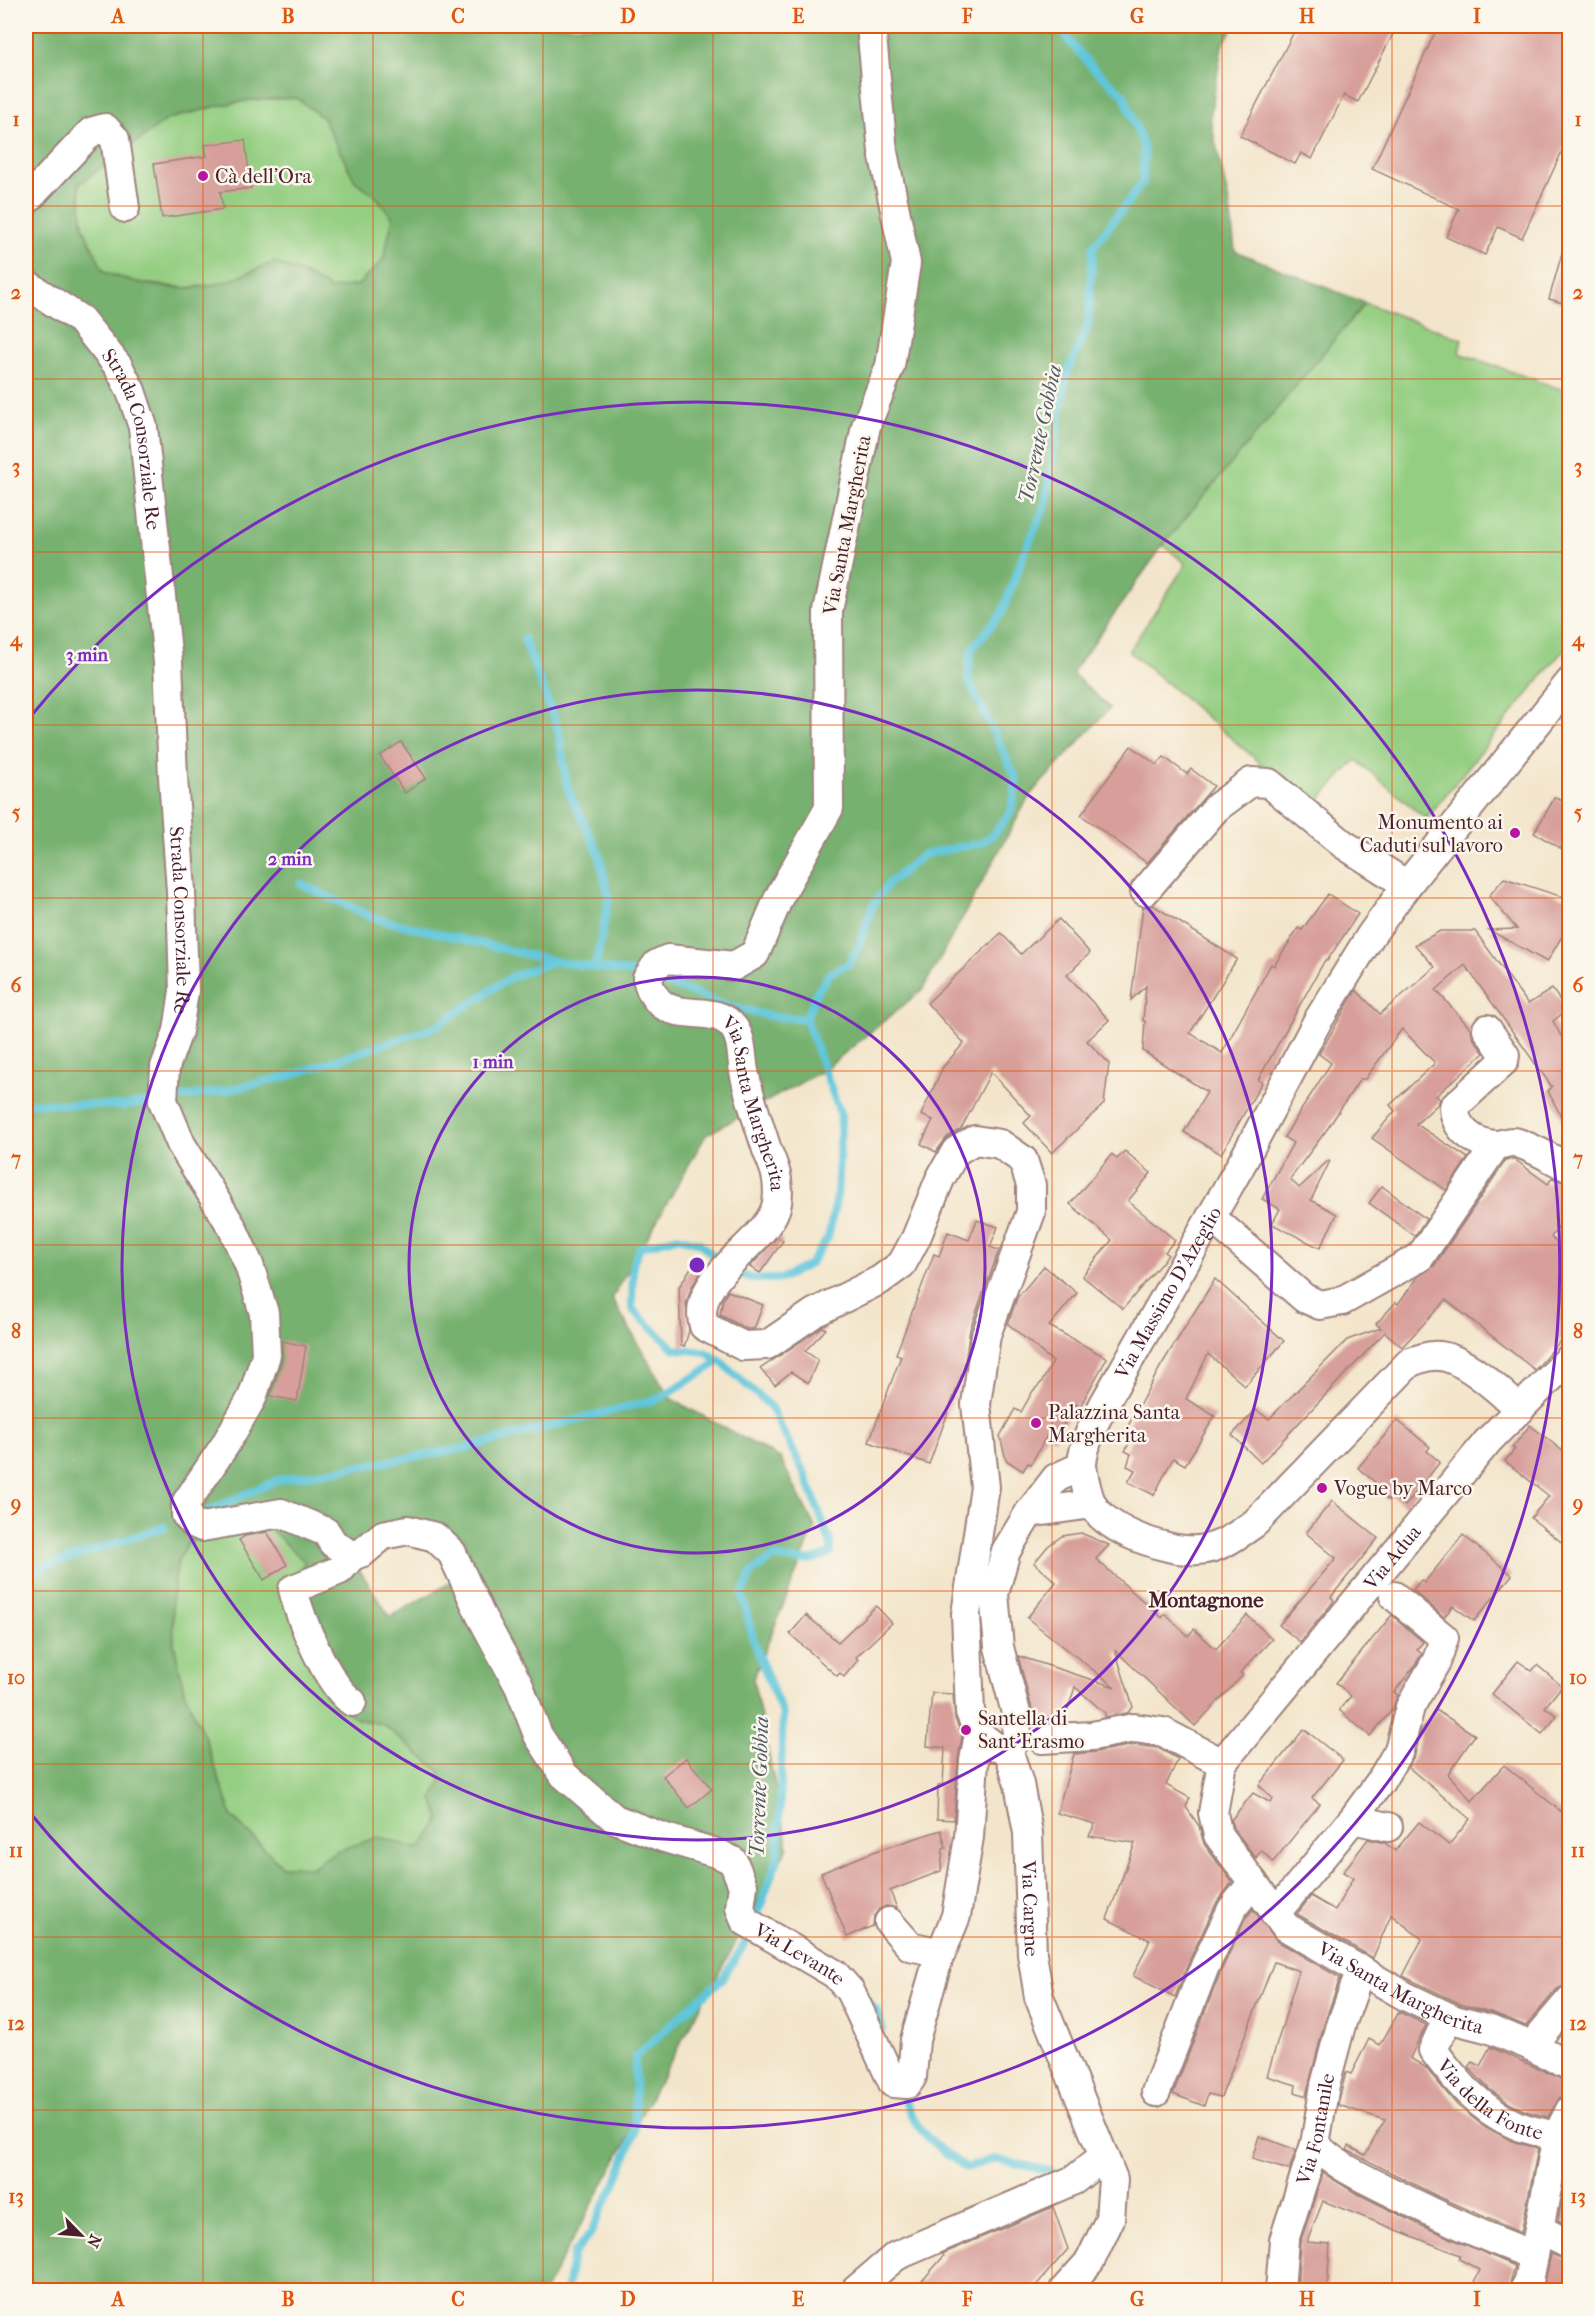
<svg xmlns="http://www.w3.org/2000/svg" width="1595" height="2316" font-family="'IM FELL French Canon',serif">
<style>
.green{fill:#94ce82;stroke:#6f7656;stroke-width:1.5}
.forest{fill:#77b170;stroke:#60684e;stroke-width:1.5;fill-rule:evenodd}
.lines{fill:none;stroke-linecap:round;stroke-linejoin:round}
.stream{stroke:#5ec6db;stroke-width:8}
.building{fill:#d79e9a}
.minor-casing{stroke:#9e827b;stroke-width:32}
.minor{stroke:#fff;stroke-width:28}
.grid{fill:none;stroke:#e0560e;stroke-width:1.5;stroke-opacity:0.55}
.ring{fill:none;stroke:#7b2cbf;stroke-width:3}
.poi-dot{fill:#b5179e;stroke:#fbf7ec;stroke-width:2}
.labels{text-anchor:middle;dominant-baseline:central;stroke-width:5;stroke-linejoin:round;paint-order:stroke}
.poi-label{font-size:20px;fill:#4a1f2b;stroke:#fbf7ec;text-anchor:start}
.street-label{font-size:20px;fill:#4a1f2b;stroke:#fbf7ec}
.water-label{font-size:21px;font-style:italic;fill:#515969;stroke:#fbf7ec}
.neighbourhood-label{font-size:21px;font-weight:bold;fill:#4a1f2b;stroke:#fbf7ec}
.centre{fill:#7b2cbf;stroke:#fbf7ec;stroke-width:3}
.ring-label{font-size:18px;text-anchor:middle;font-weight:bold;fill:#7b2cbf;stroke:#fbf7ec;stroke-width:5;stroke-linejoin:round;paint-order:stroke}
.neatline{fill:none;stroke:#e0560e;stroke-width:2}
.grid-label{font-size:20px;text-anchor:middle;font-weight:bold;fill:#e0560e}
</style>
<rect width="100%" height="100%" fill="#fbf7ec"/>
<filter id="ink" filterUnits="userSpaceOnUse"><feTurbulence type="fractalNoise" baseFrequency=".0167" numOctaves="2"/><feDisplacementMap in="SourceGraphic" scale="12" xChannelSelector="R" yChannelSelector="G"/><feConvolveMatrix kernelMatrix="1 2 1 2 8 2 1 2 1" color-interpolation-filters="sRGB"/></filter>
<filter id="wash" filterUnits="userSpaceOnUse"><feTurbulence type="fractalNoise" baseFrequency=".008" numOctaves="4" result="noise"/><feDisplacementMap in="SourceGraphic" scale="24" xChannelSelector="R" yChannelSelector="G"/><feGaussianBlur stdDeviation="1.35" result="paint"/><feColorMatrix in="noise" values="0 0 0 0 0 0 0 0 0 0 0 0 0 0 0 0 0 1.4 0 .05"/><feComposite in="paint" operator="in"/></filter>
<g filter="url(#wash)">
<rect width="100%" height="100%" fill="#f3e5cb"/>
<!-- green -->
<g class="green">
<polygon points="296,98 323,118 355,181 375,195 393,218 383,260 358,285 331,290 303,273 245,274 219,284 186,288 132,282 104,272 83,227 79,184 168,119 217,106 250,100"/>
<polygon points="1365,303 1462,339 1459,353 1569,392 1569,643 1426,819 1356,760 1312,807 1129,651 1186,564 1163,545"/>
<polygon points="267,1526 306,1562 287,1588 357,1719 382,1724 439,1771 441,1781 433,1798 440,1819 420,1849 402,1844 336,1851 313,1867 282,1866 232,1817 205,1738 184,1691 174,1644 172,1598 178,1560 188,1543 220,1529"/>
</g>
<!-- forest -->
<path class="forest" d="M26,26H1234L1222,46L1210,118L1230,207L1235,251L1365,303L1163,545L1072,673L1110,708L1030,795L923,989L824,1070L706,1135L612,1299L670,1398L780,1458L815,1527L753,1679L788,1847L545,2290H26ZM297,98L323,118L355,181L375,195L393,218L383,260L358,285L331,289L303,273L273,262C255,270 238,278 220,283C182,294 140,285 104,272L83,227L79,184L168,119L217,106L250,100ZM267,1526L305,1562L287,1588L331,1699L357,1719L382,1724L439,1771L441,1781L433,1798L440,1819L420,1849L379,1837L336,1851L313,1867L282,1866L232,1817L205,1738L184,1691L174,1644L172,1598L178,1560L188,1543L220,1529ZM412,1536L445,1552L457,1579L390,1617L358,1568Z"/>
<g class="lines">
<!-- stream -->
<g class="stream">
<polyline points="524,639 558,729 568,790 599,854 609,897 595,968"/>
<polyline points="301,884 374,918 554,961 634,973"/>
<polyline points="665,983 729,1006 769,1016 806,1019"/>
<polyline points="26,1103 124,1106 223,1091 286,1077 435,1027 511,977 554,961"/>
<polyline points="199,1515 278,1480 461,1449 658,1399 720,1361"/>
<polyline points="26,1573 164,1527"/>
<polyline points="868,2001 876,2010 883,2029"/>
<path d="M901,2090C914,2132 932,2143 966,2168L994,2159L1055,2172"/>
<path d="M567,2290L573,2254L591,2233L600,2212L615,2185L635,2132V2057L723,1978L745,1943L757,1916L778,1857L783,1715L755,1646L742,1594L752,1572L774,1557C796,1560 811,1565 831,1552V1544L805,1474L770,1406L720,1361L705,1352L674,1349L632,1309L633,1264L640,1247L678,1237L700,1243L732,1274L756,1279H781L810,1264L828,1238L837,1196L840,1143L841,1116L806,1019L815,995L830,973L849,964L859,946L872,907L888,884L924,854L981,843L994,834L1011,811L1017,780L968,679L971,650L1002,613L1023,556L1045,506L1066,376L1088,325L1093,247L1143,182L1144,148L1124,95L1094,69L1068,40L1060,26"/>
</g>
</g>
<g id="blocks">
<!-- building -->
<g class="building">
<polygon points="1297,26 1397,26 1358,102 1344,95 1312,159 1301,153 1295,164 1240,136"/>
<polygon points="1438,26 1569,26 1569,136 1522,238 1498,227 1485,255 1446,237 1459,209 1372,169"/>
<polygon points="245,140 251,188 220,192 223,209 162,218 154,164 207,156 205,145"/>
<polygon points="1564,246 1569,247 1569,305 1549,299"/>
<polygon points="401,742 426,778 405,793 380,756"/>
<polygon points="1131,746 1157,765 1164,757 1187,774 1191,769 1214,786 1147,863 1081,815"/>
<polygon points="1555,797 1569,805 1569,853 1534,833"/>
<polygon points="1504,878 1569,899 1569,924 1547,962 1489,930 1517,929 1489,896"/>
<polygon points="1328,894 1358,914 1327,961 1325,960 1258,1080 1262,1082 1221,1154 1184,1132 1207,1092 1143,1051 1145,1021 1143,1021 1146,986 1131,1000 1143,907 1153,905 1237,959 1190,1033 1222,1053 1271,964 1274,966 1298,928 1302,930"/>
<polygon points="1059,919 1090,953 1067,975 1109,1020 1087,1041 1109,1063 1104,1104 1052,1153 1024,1123 1031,1116 991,1072 961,1129 947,1137 936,1152 921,1144 933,1120 921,1115 943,1067 964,1043 927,1003 1001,933 1021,954"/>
<polygon points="1440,931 1475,931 1528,1004 1552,989 1567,1010 1553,1021 1569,1051 1569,1132 1548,1091 1552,1087 1465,965 1436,990 1471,1029 1473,1038 1484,1053 1436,1096 1440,1099 1438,1104 1416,1124 1468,1158 1446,1190 1372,1138 1395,1111 1390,1105 1435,1063 1402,1029 1365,1079 1360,1079 1328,1128 1290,1179 1299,1188 1329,1160 1330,1161 1311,1200 1337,1214 1320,1248 1272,1224 1280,1209 1262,1199 1293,1143 1284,1137 1331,1063 1319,1054 1356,990 1380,1014 1435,967 1415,945"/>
<polygon points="1125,1151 1151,1173 1128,1201 1175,1240 1165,1252 1168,1255 1123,1309 1082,1276 1112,1240 1070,1204 1112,1154 1117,1159"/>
<polygon points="1514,1159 1548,1184 1552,1178 1569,1184 1569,1211 1551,1237 1569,1252 1569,1331 1535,1370 1446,1300 1402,1347 1385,1332 1261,1463 1232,1435 1256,1410 1269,1419 1347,1340 1381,1328 1376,1324 1396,1302 1398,1304 1418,1277 1434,1266 1506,1160"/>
<polygon points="1382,1186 1426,1219 1415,1236 1369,1203"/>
<polygon points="977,1220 998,1227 990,1247 999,1250 970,1329 964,1369 929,1464 869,1442 901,1356 896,1354 934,1254 939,1256 948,1232 969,1240"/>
<polygon points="777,1237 783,1241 760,1273 750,1267"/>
<polygon points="692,1266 700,1274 692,1286 686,1304 689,1331 684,1347 681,1346 679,1287"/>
<polygon points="1044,1266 1077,1293 1049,1326 1107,1358 1080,1406 1076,1404 1055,1439 1047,1435 1031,1464 1028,1463 1023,1471 1006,1460 1000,1436 1015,1409 1021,1412 1033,1391 1041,1383 1053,1362 1008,1324 1017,1298"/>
<polygon points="1215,1279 1284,1341 1245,1386 1208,1354 1186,1399 1215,1416 1185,1465 1173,1458 1154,1495 1128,1482 1135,1470 1127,1466 1131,1454 1125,1451 1131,1440 1123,1435 1162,1364"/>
<polygon points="728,1291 763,1305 754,1329 747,1329 720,1315 723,1299"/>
<polygon points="822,1327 826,1329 805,1351 818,1360 808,1383 791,1372 775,1385 760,1369"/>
<polygon points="282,1341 306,1346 297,1401 270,1396 282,1360"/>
<polygon points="1397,1420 1430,1447 1427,1451 1440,1462 1405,1506 1391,1495 1388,1500 1371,1486 1375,1482 1358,1468"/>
<polygon points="1530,1425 1569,1456 1569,1548 1531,1518 1549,1496 1505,1461 1515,1449 1512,1448"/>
<polygon points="1332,1501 1378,1538 1331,1597 1334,1600 1330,1606 1300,1642 1279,1625 1336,1558 1306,1533"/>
<polygon points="267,1532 287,1565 264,1580 239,1540 245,1536"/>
<polygon points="1081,1533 1109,1545 1096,1559 1162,1618 1165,1614 1188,1636 1194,1629 1216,1649 1247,1615 1272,1639 1240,1673 1243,1675 1195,1726 1115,1650 1133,1707 1127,1713 1105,1717 1105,1713 1075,1687 1064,1721 1041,1723 1033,1725 1032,1709 1018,1656 1115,1687 1027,1618 1056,1582 1034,1563 1048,1546 1062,1536"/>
<polygon points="1463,1535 1512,1575 1474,1621 1453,1606 1444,1617 1413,1590 1421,1580 1424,1583"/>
<polygon points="876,1606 892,1623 856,1657 858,1660 844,1677 840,1673 837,1676 790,1634 806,1615 838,1642"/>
<polygon points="1392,1615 1423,1642 1417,1649 1422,1653 1413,1668 1394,1692 1398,1695 1392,1710 1370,1736 1339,1710 1351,1696 1336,1683"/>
<polygon points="1518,1661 1532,1671 1537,1665 1562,1686 1545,1707 1557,1716 1542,1734 1492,1694"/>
<polygon points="932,1693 953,1694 955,1718 962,1736 958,1760 954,1820 937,1819 938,1785 943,1784 945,1748 927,1746"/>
<polygon points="1436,1710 1475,1735 1448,1774 1472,1801 1504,1765 1569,1818 1569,1984 1557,1989 1526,2026 1494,2013 1461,2004 1403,1976 1422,1939 1391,1915 1373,1958 1297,1914 1311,1896 1335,1910 1353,1878 1343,1872 1368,1839 1385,1843 1395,1851 1419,1822 1449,1845 1470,1819 1408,1767 1415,1754 1421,1731"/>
<polygon points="1304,1729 1343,1760 1312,1798 1320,1804 1273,1862 1261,1850 1256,1858 1233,1828 1231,1820 1253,1793 1271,1803 1273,1799 1259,1785"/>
<polygon points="1134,1745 1158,1748 1178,1759 1166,1785 1190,1798 1186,1807 1199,1826 1204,1844 1232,1882 1217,1902 1190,1959 1175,1997 1133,1976 1150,1940 1107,1919 1135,1843 1089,1836 1095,1824 1057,1813 1074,1754 1095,1752"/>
<polygon points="686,1758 712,1789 689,1808 663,1776"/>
<polygon points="941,1830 946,1848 943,1849 941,1871 890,1891 897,1908 886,1906 879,1909 874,1916 873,1926 847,1937 821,1873 873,1852"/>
<polygon points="1253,1909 1277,1941 1340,1978 1325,2021 1306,2096 1295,2092 1296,2085 1267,2076 1299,1971 1274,1962 1221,2097 1208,2094 1204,2106 1173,2094 1220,1973 1246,1918"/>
<polygon points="1399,2012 1426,2025 1410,2058 1425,2067 1457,2105 1481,2124 1510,2140 1538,2149 1521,2233 1435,2195 1347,2150 1349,2146 1365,2155 1385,2120 1338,2105 1346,2072 1351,2074 1369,2039 1380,2045"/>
<polygon points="1490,2047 1569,2082 1569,2094 1560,2097 1548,2117 1526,2111 1511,2104 1490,2090 1468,2067 1472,2062 1480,2066"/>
<polygon points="1259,2136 1296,2150 1289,2170 1252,2159"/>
<polygon points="1569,2158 1569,2226 1558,2220"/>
<polygon points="1323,2173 1354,2192 1420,2225 1515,2266 1508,2290 1470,2290 1480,2270 1459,2259 1460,2255 1323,2201 1307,2242 1330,2244 1327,2290 1297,2290 1300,2243"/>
<polygon points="1053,2207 1068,2249 1032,2290 914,2290 944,2256 942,2254"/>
<polygon points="1551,2254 1569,2261 1569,2290 1543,2290"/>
</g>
</g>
</g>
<g filter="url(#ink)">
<use href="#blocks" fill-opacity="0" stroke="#9e827b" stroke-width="1.5"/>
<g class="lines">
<defs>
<g id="minor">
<path id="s1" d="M871,26L883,152L906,263L890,366L866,426L828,611L829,808L779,897L755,954L734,966L668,959L657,964L647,978C660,1034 712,997 734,1028C743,1041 741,1056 744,1071C749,1098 759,1124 767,1150C771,1160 776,1170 777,1180C778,1187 778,1197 777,1203C770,1243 688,1277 704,1326L743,1346L767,1345L814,1313L880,1280L902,1264L916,1238L940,1179L956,1151L975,1140L1000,1144L1023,1160L1031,1185V1212L986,1335L976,1404L985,1487L966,1614L970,1712L979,1734L995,1747L1008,1749"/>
<polyline points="26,201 91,132 105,128 115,139 125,208"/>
<path id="s2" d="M26,284L81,320L118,366L131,391L143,427L168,662L173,777L181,891L184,991L178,1031L165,1067L163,1101L181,1144L232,1227L249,1265L264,1313L266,1355L252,1398L225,1445L186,1503V1515L193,1523L202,1527L281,1513L326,1532L333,1543L352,1556"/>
<polyline points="1145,891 1216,808 1251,782 1269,783 1343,844 1407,885"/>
<path d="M1487,1029L1505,1055L1504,1061L1454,1107C1455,1129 1473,1143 1495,1145C1502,1145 1511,1140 1518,1143C1536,1149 1553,1160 1570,1168"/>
<polyline points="1211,1217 1304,1298 1320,1305 1342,1301 1420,1257 1496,1145"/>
<path id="s3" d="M1520,1410C1501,1392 1460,1353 1433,1356C1426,1356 1417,1360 1410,1362L1255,1523C1238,1535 1219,1549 1198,1550C1169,1553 1106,1531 1092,1504C1088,1497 1082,1471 1082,1464C1084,1442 1094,1423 1104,1404L1243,1161L1317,1022L1371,935L1407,885L1570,682"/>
<polyline points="1029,1513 1092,1504"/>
<path id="s4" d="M352,1702C327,1684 300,1619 293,1589L340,1570L352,1556L363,1552L383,1535L408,1530L435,1537L452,1553L480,1614L519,1686L538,1735L564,1775L615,1819L662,1837L719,1854L733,1861L743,1886L740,1907L745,1921L835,1974L850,1991L893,2083L907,2084L912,2077L915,2040L937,1963L956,1916L969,1837L974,1761L979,1734"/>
<path id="s5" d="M1042,1739L1092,1736L1134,1728L1163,1732L1222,1763L1213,1813L1218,1835L1286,1927L1405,1996L1455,2020L1490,2029L1531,2046L1570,2066"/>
<path id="s6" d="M1008,1749L1019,1784L1028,1833L1032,1954L1039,1997L1113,2179L1110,2219L1090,2261L1064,2290"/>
<polyline points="1008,1749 1017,1739 1016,1713 999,1647 994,1594 1006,1551 1029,1513 1056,1478 1082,1466"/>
<path id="s7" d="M1222,1763L1488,1441L1570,1358"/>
<polyline points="1353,1819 1380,1782 1399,1750 1410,1707 1437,1660 1444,1638 1394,1596"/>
<polyline points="1275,1914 1353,1819 1388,1827"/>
<polyline points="889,1922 910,1946 941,1953"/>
<path id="s8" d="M1448,2017L1433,2050C1456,2081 1479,2109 1516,2125C1528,2130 1543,2133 1557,2136"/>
<polyline points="1531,2046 1570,2000"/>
<polyline points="1156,2092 1205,1966 1232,1909 1253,1882"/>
<path d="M1315,2144C1336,2167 1366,2179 1393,2193C1439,2216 1485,2238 1534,2255"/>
<polyline points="1539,2229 1570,2245"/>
<polyline points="856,2290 896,2256 1074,2180 1104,2156"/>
<path id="s9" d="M1280,2290L1284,2240L1315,2144L1325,2085L1341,2025L1361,1969"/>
<polyline points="1524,2290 1529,2281 1557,2136 1570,2110"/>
</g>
</defs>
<!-- minor casing -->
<use href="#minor" class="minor-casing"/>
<!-- minor -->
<use href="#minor" class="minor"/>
</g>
</g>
<!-- grid -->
<path class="grid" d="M203,26V2290M373,26V2290M543,26V2290M713,26V2290M882,26V2290M1052,26V2290M1222,26V2290M1392,26V2290M26,206H1570M26,379H1570M26,552H1570M26,725H1570M26,898H1570M26,1071H1570M26,1245H1570M26,1418H1570M26,1591H1570M26,1764H1570M26,1937H1570M26,2110H1570"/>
<!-- distance rings -->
<g class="ring">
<circle cx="697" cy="1265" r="288"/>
<circle cx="697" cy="1265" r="575"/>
<path d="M26 722A863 863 0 1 1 26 1808"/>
</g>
<!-- markers -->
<g class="poi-dot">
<circle cx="203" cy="176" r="6"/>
<circle cx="1515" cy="833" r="6"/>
<circle cx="1036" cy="1423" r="6"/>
<circle cx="1322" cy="1488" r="6"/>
<circle cx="966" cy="1730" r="6"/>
</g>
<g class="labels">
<!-- poi labels -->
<g class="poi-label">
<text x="215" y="176">Cà dell'Ora</text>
<text x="1503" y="822" text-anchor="end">Monumento ai<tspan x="1503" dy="23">Caduti sul lavoro</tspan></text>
<text x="1048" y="1412">Palazzina Santa<tspan x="1048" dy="23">Margherita</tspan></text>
<text x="1334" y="1488">Vogue by Marco</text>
<text x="978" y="1718">Santella di<tspan x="978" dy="23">Sant'Erasmo</tspan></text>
</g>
<!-- street labels -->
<g class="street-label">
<text stroke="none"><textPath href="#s2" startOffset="200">Strada Consorziale Re</textPath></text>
<text transform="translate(847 525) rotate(-79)">Via Santa Margherita</text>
<text stroke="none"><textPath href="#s2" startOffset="686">Strada Consorziale Re</textPath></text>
<text stroke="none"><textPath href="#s1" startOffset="1266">Via Santa Margherita</textPath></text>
<text stroke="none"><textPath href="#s3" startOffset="770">Via Massimo D'Azeglio</textPath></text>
<text stroke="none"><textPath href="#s7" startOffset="267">Via Adua</textPath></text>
<text stroke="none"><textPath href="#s6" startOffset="162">Via Cargne</textPath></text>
<text stroke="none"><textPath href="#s4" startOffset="882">Via Levante</textPath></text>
<text stroke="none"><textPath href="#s5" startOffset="507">Via Santa Margherita</textPath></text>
<text stroke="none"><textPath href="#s8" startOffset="114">Via della Fonte</textPath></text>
<text stroke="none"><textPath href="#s9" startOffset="166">Via Fontanile</textPath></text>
</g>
<!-- water labels -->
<g class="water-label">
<text transform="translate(1040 434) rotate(-78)">Torrente Gobbia</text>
<text transform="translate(759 1787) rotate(-88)">Torrente Gobbia</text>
</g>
<!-- neighbourhood labels -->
<g class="neighbourhood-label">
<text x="1206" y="1600">Montagnone</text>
</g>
</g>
<circle cx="697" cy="1265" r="9" class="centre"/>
<g class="ring-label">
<text x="87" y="661">3 min</text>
<text x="290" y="865">2 min</text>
<text x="493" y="1068">1 min</text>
</g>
<!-- margin -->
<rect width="1595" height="2316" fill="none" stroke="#fbf7ec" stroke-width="66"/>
<!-- north arrow -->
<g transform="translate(81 2235) rotate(115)" stroke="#fbf7ec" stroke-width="4.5" paint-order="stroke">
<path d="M0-4.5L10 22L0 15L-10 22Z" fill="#4a1f2b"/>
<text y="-9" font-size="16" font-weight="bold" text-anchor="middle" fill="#4a1f2b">N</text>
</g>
<rect x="33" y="33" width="1529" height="2250" class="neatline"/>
<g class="grid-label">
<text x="118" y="23">A</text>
<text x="288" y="23">B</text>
<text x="458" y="23">C</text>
<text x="628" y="23">D</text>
<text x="798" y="23">E</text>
<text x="967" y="23">F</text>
<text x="1137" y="23">G</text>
<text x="1307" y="23">H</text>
<text x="1477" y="23">I</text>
<text x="16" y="126">1</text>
<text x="1578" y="126">1</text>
<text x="16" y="299">2</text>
<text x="1578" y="299">2</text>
<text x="16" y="473">3</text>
<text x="1578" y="473">3</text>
<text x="16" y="646">4</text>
<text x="1578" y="646">4</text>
<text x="16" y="819">5</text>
<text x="1578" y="819">5</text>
<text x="16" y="992">6</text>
<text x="1578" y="992">6</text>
<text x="16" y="1165">7</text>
<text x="1578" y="1165">7</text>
<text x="16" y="1338">8</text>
<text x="1578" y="1338">8</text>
<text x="16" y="1511">9</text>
<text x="1578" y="1511">9</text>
<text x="16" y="1684">10</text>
<text x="1578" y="1684">10</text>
<text x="16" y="1857">11</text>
<text x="1578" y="1857">11</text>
<text x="16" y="2030">12</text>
<text x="1578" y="2030">12</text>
<text x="16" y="2203">13</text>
<text x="1578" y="2203">13</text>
<text x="118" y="2306">A</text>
<text x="288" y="2306">B</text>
<text x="458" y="2306">C</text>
<text x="628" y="2306">D</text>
<text x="798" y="2306">E</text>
<text x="967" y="2306">F</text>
<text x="1137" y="2306">G</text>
<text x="1307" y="2306">H</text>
<text x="1477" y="2306">I</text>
</g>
</svg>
